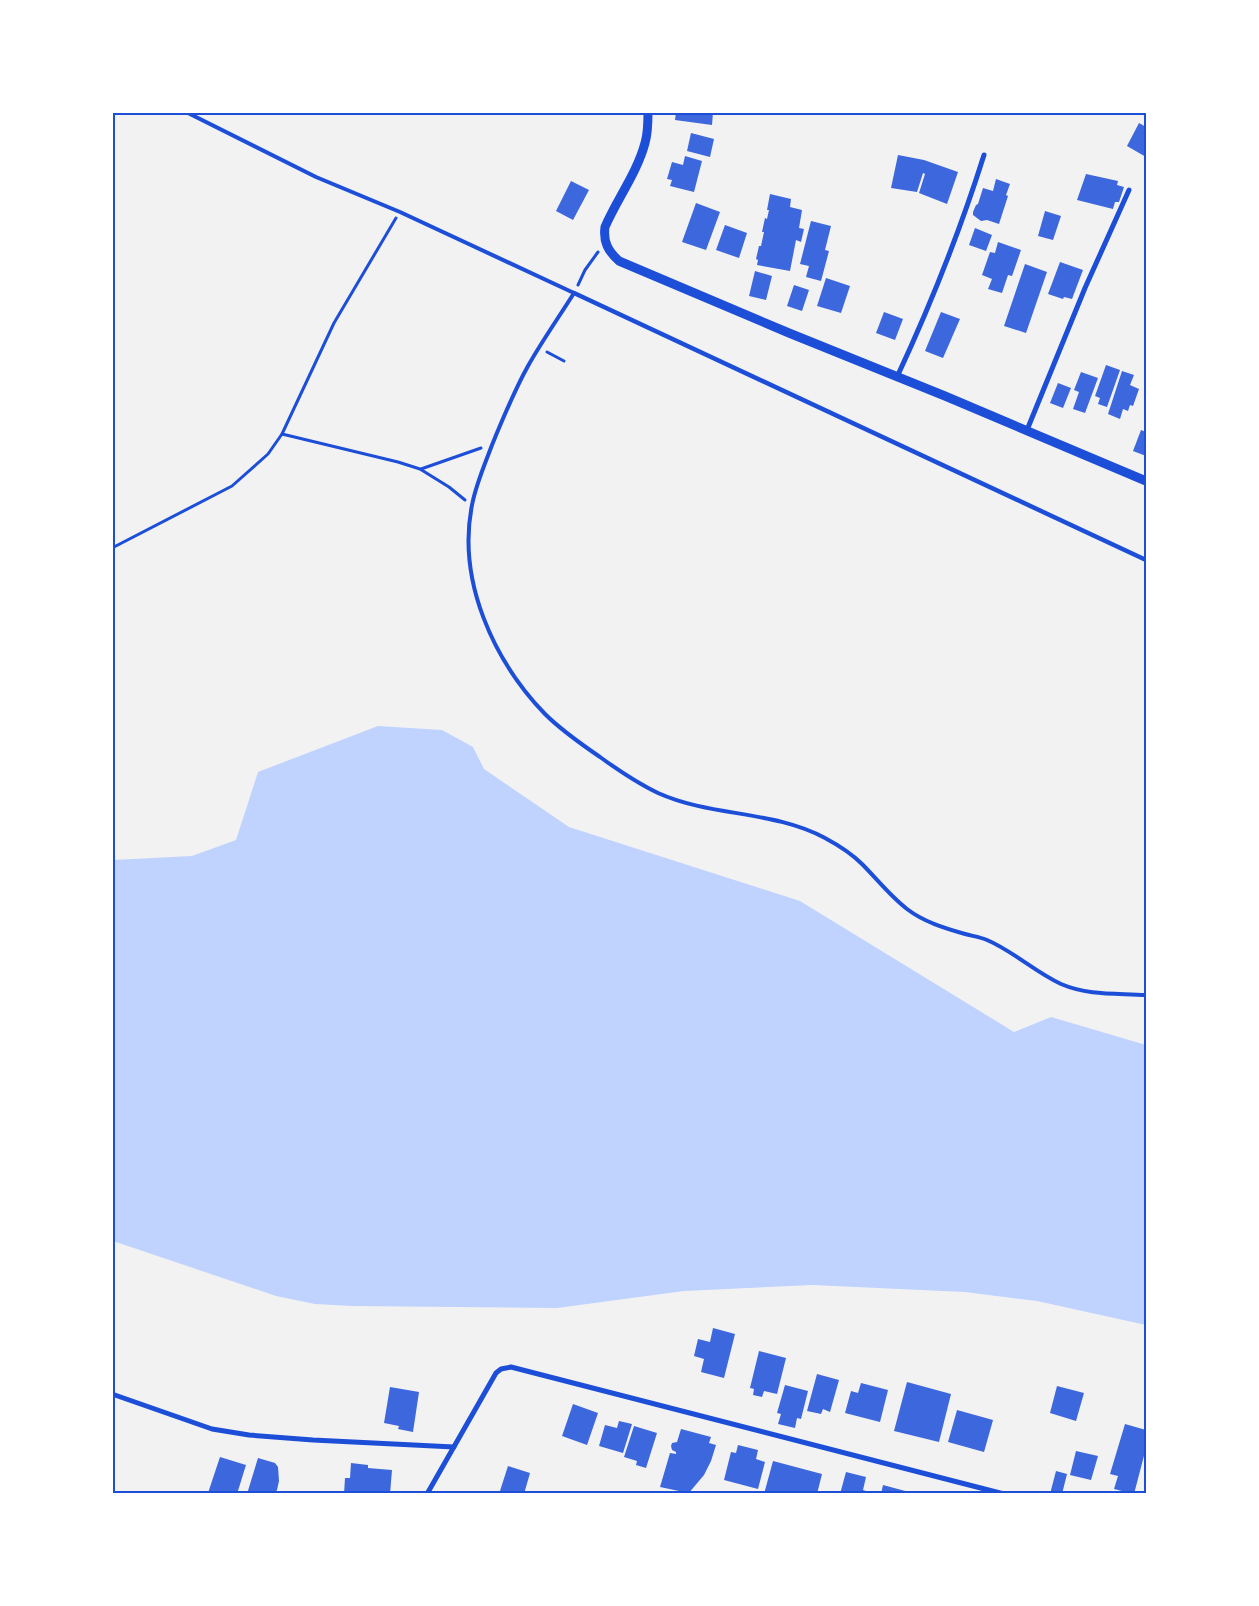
<svg xmlns="http://www.w3.org/2000/svg" width="1259" height="1606" font-family="'Fira Sans Condensed',sans-serif">
<style>
.water{fill:#bfd3fe}
.building{fill:#3d67dc}
.lines{fill:none;stroke-linecap:round;stroke-linejoin:round}
.path{stroke:#1d4ed8;stroke-width:3}
.service{stroke:#1d4ed8;stroke-width:4}
.pedestrian{stroke:#1d4ed8;stroke-width:4.5}
.minor{stroke:#1d4ed8;stroke-width:5}
.tertiary{stroke:#1d4ed8;stroke-width:9}
.neatline{fill:none;stroke:#1d4ed8;stroke-width:2}
</style>
<rect width="100%" height="100%" fill="#f2f2f2"/>
<!-- water -->
<polygon class="water" points="378,726 442,730 473,747 484,769 569,827 800,901 1014,1032 1051,1017 1146,1045 1146,1325 1037,1301 965,1292 813,1285 684,1291 557,1308 352,1306 315,1304 276,1296 113,1241 113,860 192,856 236,840 258,772"/>
<!-- building -->
<g class="building">
<polygon points="676,112 713,112 712,125 675,120"/>
<polygon points="1139,123 1146,127 1146,157 1127,146"/>
<polygon points="691,133 714,139 710,157 687,151"/>
<polygon points="898,155 924,160 958,172 947,204 919,193 925,174 923,173 917,192 891,188"/>
<polygon points="685,156 702,161 694,192 670,186 672,180 667,179 672,162 683,165"/>
<polygon points="1086,174 1118,181 1117,185 1124,187 1119,202 1115,202 1113,209 1077,200"/>
<polygon points="996,179 1010,184 1006,195 1008,196 999,224 987,220 981,221 973,215 973,212 976,205 978,204 983,188 993,191"/>
<polygon points="571,181 589,190 573,220 556,211"/>
<polygon points="770,194 791,199 790,207 802,210 799,228 804,229 801,242 796,240 790,271 757,265 758,260 756,259 759,246 761,246 764,232 762,232 765,218 767,219 769,210 767,210"/>
<polygon points="696,203 720,212 706,250 682,242"/>
<polygon points="1045,211 1061,216 1053,240 1038,236"/>
<polygon points="811,221 831,226 825,250 829,251 821,281 806,277 809,266 800,264"/>
<polygon points="725,225 747,233 739,258 716,250"/>
<polygon points="975,228 992,235 986,251 969,245"/>
<polygon points="998,242 1021,250 1012,276 1008,275 1002,293 988,289 992,279 982,275 990,252 995,253"/>
<polygon points="1060,262 1083,270 1072,299 1064,297 1063,299 1048,294"/>
<polygon points="1025,264 1047,272 1026,333 1004,326"/>
<polygon points="755,271 772,276 766,300 749,296"/>
<polygon points="826,278 850,286 841,313 817,306"/>
<polygon points="794,285 809,290 802,311 787,306"/>
<polygon points="884,312 903,319 895,340 876,333"/>
<polygon points="941,312 960,319 943,358 925,351"/>
<polygon points="1106,365 1120,370 1107,407 1098,404 1100,398 1095,396"/>
<polygon points="1122,371 1134,375 1130,385 1139,389 1133,406 1130,405 1128,411 1123,409 1120,419 1108,414"/>
<polygon points="1081,372 1098,378 1085,413 1073,409 1079,392 1074,390"/>
<polygon points="1058,383 1071,388 1063,408 1050,403"/>
<polygon points="1141,430 1146,432 1146,456 1133,451"/>
<polygon points="713,1328 735,1334 724,1378 701,1372 704,1359 694,1356 698,1339 710,1342"/>
<polygon points="759,1351 786,1358 777,1394 764,1391 762,1397 753,1395 754,1389 750,1388"/>
<polygon points="817,1374 839,1380 830,1412 823,1409 821,1414 807,1411"/>
<polygon points="907,1382 951,1394 939,1442 894,1431"/>
<polygon points="861,1383 888,1390 880,1422 845,1413 851,1391 858,1393"/>
<polygon points="785,1385 808,1391 801,1419 797,1418 795,1428 778,1424 781,1414 777,1413"/>
<polygon points="1057,1386 1084,1393 1076,1421 1050,1413"/>
<polygon points="390,1387 419,1392 413,1432 398,1429 399,1426 384,1423"/>
<polygon points="573,1404 598,1413 587,1445 562,1436"/>
<polygon points="957,1410 993,1420 984,1452 948,1442"/>
<polygon points="619,1421 632,1424 623,1453 599,1446 605,1425 617,1428"/>
<polygon points="1125,1424 1146,1430 1146,1448 1134,1494 1114,1489 1118,1476 1110,1474"/>
<polygon points="634,1426 657,1433 646,1468 636,1465 637,1461 624,1457"/>
<polygon points="681,1429 711,1437 709,1443 716,1445 711,1461 704,1475 688,1494 681,1494 679,1491 660,1487 670,1453 676,1454 676,1452 672,1450 671,1446 672,1443 677,1442"/>
<polygon points="738,1445 758,1450 756,1459 765,1462 758,1489 724,1480 731,1452 736,1453"/>
<polygon points="1076,1451 1098,1456 1091,1480 1070,1475"/>
<polygon points="220,1457 246,1465 237,1494 208,1493"/>
<polygon points="258,1458 275,1463 278,1467 279,1481 277,1490 274,1494 247,1494"/>
<polygon points="773,1461 822,1474 817,1494 764,1494"/>
<polygon points="351,1463 368,1465 368,1468 392,1470 390,1494 344,1494 345,1478 350,1478"/>
<polygon points="508,1466 530,1473 524,1494 499,1494"/>
<polygon points="1056,1471 1067,1474 1062,1494 1050,1494"/>
<polygon points="846,1472 866,1477 863,1490 875,1494 840,1494"/>
<polygon points="883,1485 909,1492 909,1494 881,1494"/>
</g>
<g class="lines">
<!-- path -->
<g class="path">
<polyline points="578,285 585,270 598,252"/>
<polyline points="547,352 564,361"/>
<polyline points="282,434 398,462 420,469 449,487 465,500"/>
<polyline points="421,469 481,448"/>
<polyline points="112,548 232,486 268,454 282,434 334,323 396,218"/>
</g>
<!-- service -->
<path class="service" d="M186,112L316,177L400,212L574,293C559,317 542,341 528,366C514,391 503,418 492,445C485,464 476,484 472,505C457,580 493,660 545,714C561,730 581,744 600,757C618,770 637,783 658,793C711,817 773,810 825,838C838,845 851,853 862,864C877,879 890,896 907,909C924,922 944,928 965,934C972,936 980,937 987,940C1013,951 1035,972 1061,984C1089,996 1117,993 1146,995"/>
<!-- pedestrian -->
<polyline class="pedestrian" points="574,293 1146,560"/>
<!-- minor -->
<g class="minor">
<path d="M897,377C931,304 960,231 984,155"/>
<polyline points="1027,430 1085,288 1129,190"/>
<polyline points="112,1394 212,1429 249,1435 313,1440 454,1447"/>
<polyline points="427,1494 496,1373 501,1369 511,1367 1004,1494"/>
</g>
<!-- tertiary -->
<path class="tertiary" d="M648,112C648,123 648,133 645,143C637,173 617,199 605,227C603,242 608,251 619,261L789,333L945,396L1146,481"/>
</g>
<!-- border -->
<rect width="1259" height="1606" fill="none" stroke="#ffffff" stroke-width="228"/>
<rect x="114" y="114" width="1031" height="1378" class="neatline"/>
</svg>
